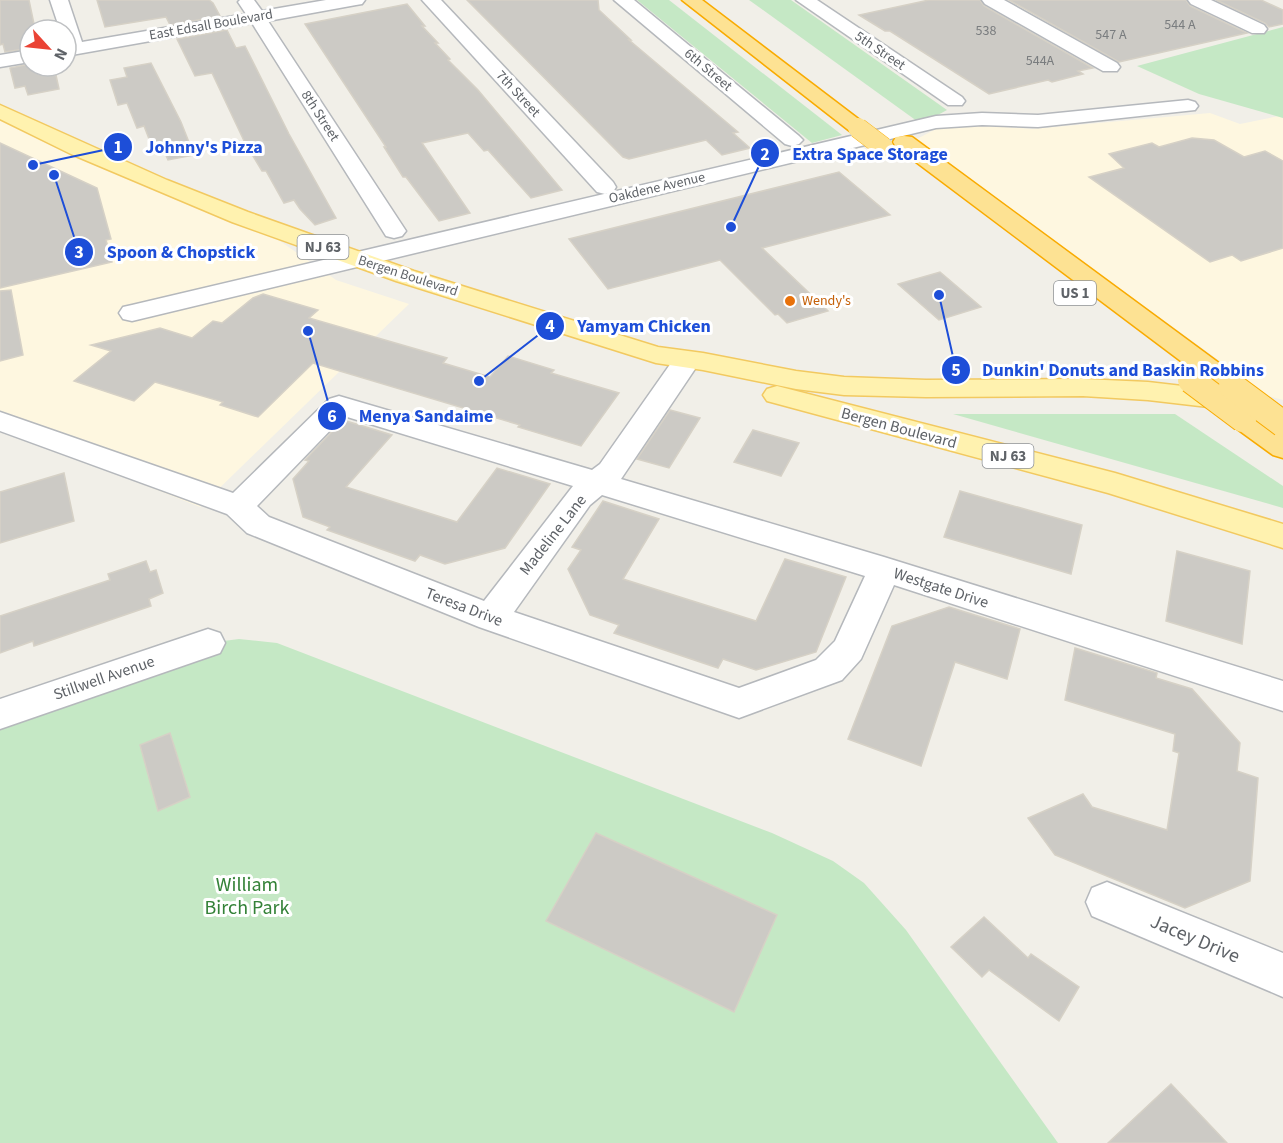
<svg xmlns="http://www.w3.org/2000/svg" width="1283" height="1143" font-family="'Source Sans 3',sans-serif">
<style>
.commercial{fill:#fef7e0}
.green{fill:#c5e8c5}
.building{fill:#cccac5;stroke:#d6d1c6;stroke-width:1.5}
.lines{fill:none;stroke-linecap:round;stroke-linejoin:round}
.minor-casing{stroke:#b5b8bc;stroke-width:3}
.major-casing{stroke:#f2c960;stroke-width:3}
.highway-casing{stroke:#f9ab00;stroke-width:3}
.minor{fill:#fff;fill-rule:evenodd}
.major{fill:#fff2af;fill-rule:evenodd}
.highway{fill:#fde293;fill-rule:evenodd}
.highway-bridge-far1-casing{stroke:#f9ab00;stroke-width:21;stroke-linecap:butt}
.highway-bridge-casing{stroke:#f9ab00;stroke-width:28;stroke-linecap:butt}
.highway-bridge-far1{stroke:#fde293;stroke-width:20}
.highway-bridge{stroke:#fde293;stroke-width:26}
.food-dot{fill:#e8710a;stroke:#fff;stroke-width:2}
.labels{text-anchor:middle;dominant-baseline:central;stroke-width:6;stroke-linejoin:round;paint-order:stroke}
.far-street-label{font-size:14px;fill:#5f6368;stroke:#fff}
.number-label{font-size:14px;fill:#7a7d7f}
.far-food-label{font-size:14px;fill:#c56008;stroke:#fff;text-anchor:start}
.shield{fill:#fff;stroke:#8f9295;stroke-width:1.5}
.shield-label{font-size:15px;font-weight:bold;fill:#5f6368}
.street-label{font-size:16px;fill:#5f6368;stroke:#fff}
.near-park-label{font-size:20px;fill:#348238;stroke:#fff}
.near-street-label{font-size:20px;fill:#5f6368;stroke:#fff}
.leader{fill:none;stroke:#1d4ed8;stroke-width:2}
.callout-dot{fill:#1d4ed8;stroke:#fff;stroke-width:2}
.mark-label{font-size:18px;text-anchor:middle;font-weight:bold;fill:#fff}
.callout-label{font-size:18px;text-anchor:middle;font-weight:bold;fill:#1d4ed8;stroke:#fff;stroke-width:6;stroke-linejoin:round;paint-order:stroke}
</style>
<rect width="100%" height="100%" fill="#f1efe8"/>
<!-- commercial -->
<g class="commercial">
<polygon points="0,111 254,223 336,280 409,304 200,507 0,428"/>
<polygon points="1210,113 1240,124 1279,116 1283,118 1283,400 1268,396 915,140 947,123 1032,129"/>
</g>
<!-- green -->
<g class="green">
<polygon points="637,0 669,0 842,135 812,143"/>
<polygon points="749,0 791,0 947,110 921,124"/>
<polygon points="1283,27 1283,118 1199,94 1137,66"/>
<polygon points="953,414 1175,414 1283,486 1283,508"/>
<polygon points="239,639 277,643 772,833 833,861 864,883 906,930 1058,1143 0,1143 0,714 208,643"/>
</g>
<!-- building -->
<g class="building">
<polygon points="0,0 29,0 34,24 42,23 44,30 30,30 30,48 5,52 3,44 0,45"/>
<polygon points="97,0 209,0 213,3 220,16 170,25 166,17 105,27"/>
<polygon points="467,0 598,0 599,10 631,40 629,40 738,132 733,133 750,148 722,155 706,140 629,159 623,157"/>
<polygon points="929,0 980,0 984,6 1093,68 1078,71 1083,74 1052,82 1048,80 989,94 890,31 885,31 859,15"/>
<polygon points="1009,0 1186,0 1190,6 1247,33 1119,62"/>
<polygon points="1216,0 1261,0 1283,10 1283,24 1269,27 1265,23"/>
<polygon points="407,4 425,26 422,26 438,43 435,43 450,59 448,60 478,90 562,190 531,198 488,150 484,151 468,133 422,143 470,213 439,221 406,177 403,177 384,147 386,147 305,24"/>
<polygon points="227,30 236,48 245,46 289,134 336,218 315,225 300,209 294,200 284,203 266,171 262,171 245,143 212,73 195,76 177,39"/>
<polygon points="151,63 181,122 194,155 168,160 160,142 151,144 144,126 137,128 127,103 118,105 110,80 127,77 124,68"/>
<polygon points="30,64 54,66 59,89 28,95 25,86 15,88 10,68"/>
<polygon points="1192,138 1214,140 1244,157 1265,151 1283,161 1283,248 1241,261 1232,255 1210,262 1089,177 1124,168 1109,154 1152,143 1159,147"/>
<polygon points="0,143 97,188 111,239 106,240 112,262 0,288"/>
<polygon points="839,172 890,215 762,248 828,311 787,323 778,314 775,315 720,260 608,289 569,239"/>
<polygon points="940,272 981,307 939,320 898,284"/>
<polygon points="11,290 23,355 0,361 0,291"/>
<polygon points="263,294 318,310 309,318 447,358 443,363 490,377 508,356 554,370 551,373 619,393 581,446 518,427 520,425 313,363 258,417 220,405 223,402 155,382 134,401 74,381 111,351 91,345 160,328 192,338 213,321 222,323 253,298"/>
<polygon points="670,410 700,418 669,468 637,459"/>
<polygon points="343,420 392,435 346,487 457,522 497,468 550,484 505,548 445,564 420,555 415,561 327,530 330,527 303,517 293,479 309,461 305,460"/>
<polygon points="753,430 799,443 781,476 734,462"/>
<polygon points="64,473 74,521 0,543 0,492"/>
<polygon points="960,491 1082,525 1071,574 944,537"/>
<polygon points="603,501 659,519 623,579 756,621 785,559 846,577 816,652 756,670 723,659 718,668 614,633 619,625 590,615 568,569 581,550 572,547"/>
<polygon points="1177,551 1250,571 1242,644 1166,621"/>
<polygon points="146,561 150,572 156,570 163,593 149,599 151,606 34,646 33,641 0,653 0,616 110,580 108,574"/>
<polygon points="949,607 1020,629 1007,679 955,662 921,766 848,739 892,626"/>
<polygon points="1075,648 1157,673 1156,678 1192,689 1240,743 1237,771 1258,778 1250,881 1185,908 1055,855 1028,818 1083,794 1092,807 1167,830 1179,753 1173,751 1175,734 1065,700"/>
<polygon points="170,733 190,797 158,811 140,745"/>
<polygon points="596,833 777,915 734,1012 546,921"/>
<polygon points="984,917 1028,958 1031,954 1079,987 1059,1021 989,970 982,977 951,947"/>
<polygon points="1171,1084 1227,1143 1108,1143"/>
</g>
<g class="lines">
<defs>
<g id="minor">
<polygon points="50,0 68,0 82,42 246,14 238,2 240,0 254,0 262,11 326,0 365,0 362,4 356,5 268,21 406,231 402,236 394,238 386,236 252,23 66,56 66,30 60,30"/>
<polygon points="422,0 441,0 613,182 616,187 613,192 605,194 597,192"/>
<polygon points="614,0 634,0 799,136 803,140 799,144 792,146 785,144"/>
<polygon points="796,0 817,0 962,97 965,101 962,105 948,105"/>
<polygon points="982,0 1004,0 1117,63 1120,67 1117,71 1103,71 985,4"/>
<polygon points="1188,0 1211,0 1264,25 1267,29 1264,33 1252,33 1191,4"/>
<polygon points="30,50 30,62 0,67 0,55"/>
<polygon points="1188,100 1195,102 1198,106 1195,110 1038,127 982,125 936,128 132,321 123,319 119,313 123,307 132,305 936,116 982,113 1038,115"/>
<path d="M681,361L691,363L695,369L621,479L884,557L1283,681V711L894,585L861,659L842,680L739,718L479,627L247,533L227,514L0,431V412L233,493L329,399L339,396L592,470L600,464L671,363ZM344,416L573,486L484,601L269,517L257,506ZM602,495L865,576L835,641L816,660L739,688L514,612L590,505Z"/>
<polygon points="208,629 220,633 225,643 220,653 0,729 0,699"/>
<polygon points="1107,882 1283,953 1283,997 1092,916 1086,902 1092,888"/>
</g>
<g id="major">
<polygon points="0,105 167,180 248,212 414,271 658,347 703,353 796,371 844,377 926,380 1083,379 1148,382 1234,392 1244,395 1248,401 1244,407 1234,410 1148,400 1083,396 926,397 844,395 796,389 703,370 656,363 396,281 232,222 71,154 0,119"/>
<polygon points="777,386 1115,473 1283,524 1283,548 1108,493 767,401 763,395 767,389"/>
</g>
<g id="highway">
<polygon points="682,0 702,0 865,124 868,128 865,132 858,134 851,132"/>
<polygon points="904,136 912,137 1242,380 1246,386 1242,392 1232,395 1222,392 896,147 893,142 896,137"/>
<polygon points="1243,410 1253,412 1283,434 1283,458 1273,455 1233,426 1229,419 1233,412"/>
</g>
</defs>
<!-- minor casing -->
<use href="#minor" class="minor-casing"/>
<!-- major casing -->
<use href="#major" class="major-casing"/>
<!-- highway casing -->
<use href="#highway" class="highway-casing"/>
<!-- minor -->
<use href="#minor" class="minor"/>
<!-- major -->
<use href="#major" class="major"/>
<!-- highway -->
<use href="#highway" class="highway"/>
<defs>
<polyline id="highway-bridge-far1" points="858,128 883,147"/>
<g id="highway-bridge">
<polyline points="1191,380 1243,419"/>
<polyline points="1232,386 1283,424"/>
</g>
</defs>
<!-- highway-bridge-far1 casing -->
<use href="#highway-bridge-far1" class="highway-bridge-far1-casing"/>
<!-- highway-bridge casing -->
<use href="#highway-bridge" class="highway-bridge-casing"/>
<!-- highway-bridge-far1 -->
<use href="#highway-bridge-far1" class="highway-bridge-far1"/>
<!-- highway-bridge -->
<use href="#highway-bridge" class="highway-bridge"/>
</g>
<!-- markers -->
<circle class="food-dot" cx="790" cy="301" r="6"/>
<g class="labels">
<!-- far-street labels -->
<g class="far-street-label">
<text transform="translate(211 25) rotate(-10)">East Edsall Boulevard</text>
<text transform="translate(880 51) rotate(34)">5th Street</text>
<text transform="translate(708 70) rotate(40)">6th Street</text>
<text transform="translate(518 94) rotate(47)">7th Street</text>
<text transform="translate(320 116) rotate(57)">8th Street</text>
<text transform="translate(657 188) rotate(-13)">Oakdene Avenue</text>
<text transform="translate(408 276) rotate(18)">Bergen Boulevard</text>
</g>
<!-- number labels -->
<g class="number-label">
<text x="1180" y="25">544 A</text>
<text x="986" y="31">538</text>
<text x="1111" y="35">547 A</text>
<text x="1040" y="61">544A</text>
</g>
<!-- far-food labels -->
<g class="far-food-label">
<text x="802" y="301">Wendy's</text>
</g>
<!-- shield labels -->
<g class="shield">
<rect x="297.5" y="235" width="51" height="24" rx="4.5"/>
<rect x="1054" y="281" width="42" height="24" rx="4.5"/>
<rect x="982.5" y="444" width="51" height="24" rx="4.5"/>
</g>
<g class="shield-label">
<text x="323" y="247">NJ 63</text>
<text x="1075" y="293">US 1</text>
<text x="1008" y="456">NJ 63</text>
</g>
<!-- street labels -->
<g class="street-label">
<text transform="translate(899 428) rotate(15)">Bergen Boulevard</text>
<text transform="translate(553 535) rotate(-52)">Madeline Lane</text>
<text transform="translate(941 588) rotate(18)">Westgate Drive</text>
<text transform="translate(464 607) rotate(21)">Teresa Drive</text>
<text transform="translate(104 678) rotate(-19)">Stillwell Avenue</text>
</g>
<!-- near-park labels -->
<g class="near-park-label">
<text x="247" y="885">William<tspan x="247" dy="23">Birch Park</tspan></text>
</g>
<!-- near-street labels -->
<g class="near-street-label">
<text transform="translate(1195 939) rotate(23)">Jacey Drive</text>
</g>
</g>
<!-- callouts -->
<path class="leader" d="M33 165L118 147M731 227L765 153M54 175L79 252M479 381L550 326M939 295L956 370M308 331L332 416"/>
<g class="callout-dot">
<circle cx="33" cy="165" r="6"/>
<circle cx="731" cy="227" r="6"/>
<circle cx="54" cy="175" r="6"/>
<circle cx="479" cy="381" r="6"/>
<circle cx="939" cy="295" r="6"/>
<circle cx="308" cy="331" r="6"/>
<circle cx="118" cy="147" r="15"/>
<circle cx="765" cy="153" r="15"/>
<circle cx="79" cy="252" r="15"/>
<circle cx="550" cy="326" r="15"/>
<circle cx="956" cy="370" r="15"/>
<circle cx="332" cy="416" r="15"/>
</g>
<g class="mark-label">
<text x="118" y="153">1</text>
<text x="765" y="160">2</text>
<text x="79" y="258">3</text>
<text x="550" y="332">4</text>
<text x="956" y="376">5</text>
<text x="332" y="422">6</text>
</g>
<g class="callout-label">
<text x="204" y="153">Johnny's Pizza</text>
<text x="870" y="160">Extra Space Storage</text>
<text x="181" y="258">Spoon &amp; Chopstick</text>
<text x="644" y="332">Yamyam Chicken</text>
<text x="1123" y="376">Dunkin' Donuts and Baskin Robbins</text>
<text x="426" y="422">Menya Sandaime</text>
</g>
<!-- north arrow -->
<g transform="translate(48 48) rotate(117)"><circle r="28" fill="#ffffff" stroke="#bfc1c3" stroke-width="1.5"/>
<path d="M0-4.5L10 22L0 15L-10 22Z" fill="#ea4335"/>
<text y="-9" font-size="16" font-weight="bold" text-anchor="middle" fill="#5f6368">N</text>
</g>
</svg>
